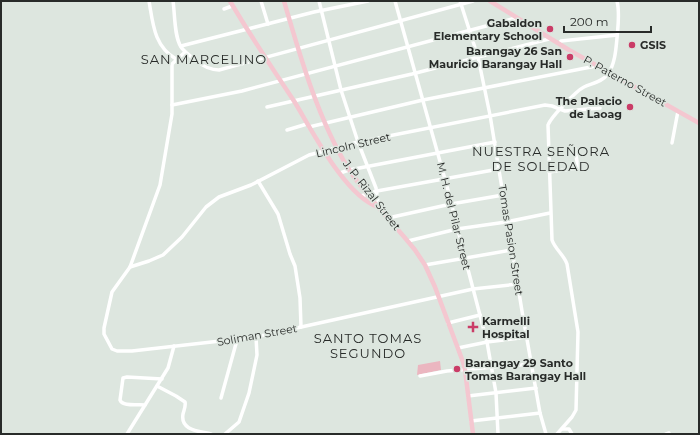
<svg xmlns="http://www.w3.org/2000/svg" width="700" height="435" font-family="Montserrat,sans-serif">
<style>
.grass{fill:#ebb6c0}
.lines{fill:none;stroke-linecap:round;stroke-linejoin:round}
.minor{stroke:#fff;stroke-width:3.5}
.major{stroke:#f4c7d0;stroke-width:4.5}
.poi-dot{fill:#ca3c67;stroke:#dde6df;stroke-width:1.5}
.labels{text-anchor:middle;dominant-baseline:central;stroke-width:3;stroke-linejoin:round;paint-order:stroke}
.poi-label{font-size:11px;font-weight:bold;fill:#282b29;stroke:#dde6df;text-anchor:end}
.street-label{font-size:11px;fill:#282b29;stroke:#dde6df}
.quarter-label{font-size:13px;letter-spacing:1px;fill:#282b29;stroke:#dde6df}
</style>
<rect width="100%" height="100%" fill="#dde6df"/>
<!-- grass -->
<polygon class="grass" points="440,361 441,370 417,375 418,365"/>
<g class="lines">
<!-- minor -->
<g class="minor">
<path d="M149,1C153,24 154,46 176,59"/>
<path d="M173,1C175,14 174,36 181,47C185,53 192,57 197,61C204,67 210,70 219,70L473,1"/>
<polyline points="261,1 268,24"/>
<polyline points="319,1 341,90 358,142 376,188 379,208"/>
<polyline points="395,1 448,190 465,258 487,342 496,393 498,434"/>
<polyline points="460,1 478,57 490,115 522,311 540,413 546,434"/>
<polyline points="224,9 232,6"/>
<polyline points="559,44 561,41 617,35"/>
<polyline points="181,46 314,12 368,1"/>
<polyline points="185,52 172,64 172,114 160,185 130,267 112,292 104,328 104,334 112,349 117,351 132,351 256,337 473,289 518,284"/>
<polyline points="172,105 242,91 516,18"/>
<polyline points="267,107 412,74 549,39"/>
<polyline points="309,127 423,100 596,66"/>
<polyline points="287,130 307,124"/>
<polyline points="672,143 678,111"/>
<polyline points="549,172 578,168 575,149"/>
<polyline points="340,173 349,170 495,142"/>
<polyline points="258,181 278,214 290,254 295,266 300,298 301,327"/>
<polyline points="361,196 377,191 499,169"/>
<polyline points="388,218 451,204 503,195"/>
<polyline points="408,241 457,229 506,222 550,213"/>
<polyline points="425,265 512,250"/>
<polyline points="130,267 149,261 163,255 182,237 206,207 219,197 251,185 309,155 358,142 545,105 552,106 565,111 600,108"/>
<polyline points="448,323 480,315"/>
<polyline points="458,348 487,342 528,337"/>
<polyline points="420,376 447,371 532,364"/>
<path d="M157,386L176,396L185,402C186,406 184,410 183,414C180,431 200,431 211,434"/>
<polyline points="468,396 536,388"/>
<polyline points="221,398 237,340"/>
<path d="M145,405C137,404 123,407 120,400L123,378L127,377L162,379"/>
<polyline points="471,421 540,413"/>
<polyline points="562,429 569,429 572,434"/>
<polyline points="127,434 168,368 174,346"/>
<polyline points="225,434 239,422 249,393 257,355 256,337"/>
<path d="M557,434L572,417L576,410L578,332L567,264C564,255 555,249 552,240L548,125C551,117 576,91 584,87C593,83 602,82 608,74C615,64 616,49 617,38C618,26 620,13 617,1"/>
<polyline points="666,434 669,433"/>
</g>
<!-- major -->
<g class="major">
<path d="M230,1C250,35 272,68 294,101C312,130 345,196 378,207"/>
<path d="M284,1C300,56 318,119 348,168C366,197 394,223 415,250L425,265L435,287L463,362L465,370L473,434"/>
<polyline points="490,1 569,50 699,123"/>
</g>
</g>
<!-- markers -->
<g class="poi-dot">
<circle cx="550" cy="29" r="4"/>
<circle cx="632" cy="45" r="4"/>
<circle cx="570" cy="57" r="4"/>
<circle cx="630" cy="107" r="4"/>
<path d="M471 321h4v4h4v4h-4v4h-4v-4h-4v-4h4z"/>
<circle cx="457" cy="369" r="4"/>
</g>
<g class="labels">
<!-- poi labels -->
<g class="poi-label">
<text x="542" y="23">Gabaldon<tspan x="542" dy="13">Elementary School</tspan></text>
<text x="640" y="45" text-anchor="start">GSIS</text>
<text x="562" y="51">Barangay 26 San<tspan x="562" dy="13">Mauricio Barangay Hall</tspan></text>
<text x="622" y="101">The Palacio<tspan x="622" dy="13">de Laoag</tspan></text>
<text x="482" y="321" text-anchor="start">Karmelli<tspan x="482" dy="13">Hospital</tspan></text>
<text x="465" y="363" text-anchor="start">Barangay 29 Santo<tspan x="465" dy="13">Tomas Barangay Hall</tspan></text>
</g>
<!-- street labels -->
<g class="street-label">
<text transform="translate(625 81) rotate(29)">P. Paterno Street</text>
<text transform="translate(353 145) rotate(-13)">Lincoln Street</text>
<text transform="translate(372 195) rotate(52)">J. P. Rizal Street</text>
<text transform="translate(454 216) rotate(76)">M. H. del Pilar Street</text>
<text transform="translate(511 240) rotate(81)">Tomas Pasion Street</text>
<text transform="translate(257 335) rotate(-10)">Soliman Street</text>
</g>
<!-- quarter labels -->
<g class="quarter-label">
<text x="204" y="59">SAN MARCELINO</text>
<text x="541" y="151">NUESTRA SEÑORA<tspan x="541" dy="15">DE SOLEDAD</tspan></text>
<text x="368" y="338">SANTO TOMAS<tspan x="368" dy="15">SEGUNDO</tspan></text>
</g>
</g>
<!-- border -->
<rect width="700" height="435" fill="none" stroke="#282b29" stroke-width="4"/>
<!-- scale -->
<path d="M564 26v6h87v-6" fill="none" stroke="#282b29" stroke-width="2"/>
<text x="570" y="26" font-size="12" fill="#282b29" stroke="#dde6df" stroke-width="3" paint-order="stroke">200 m</text>
</svg>
